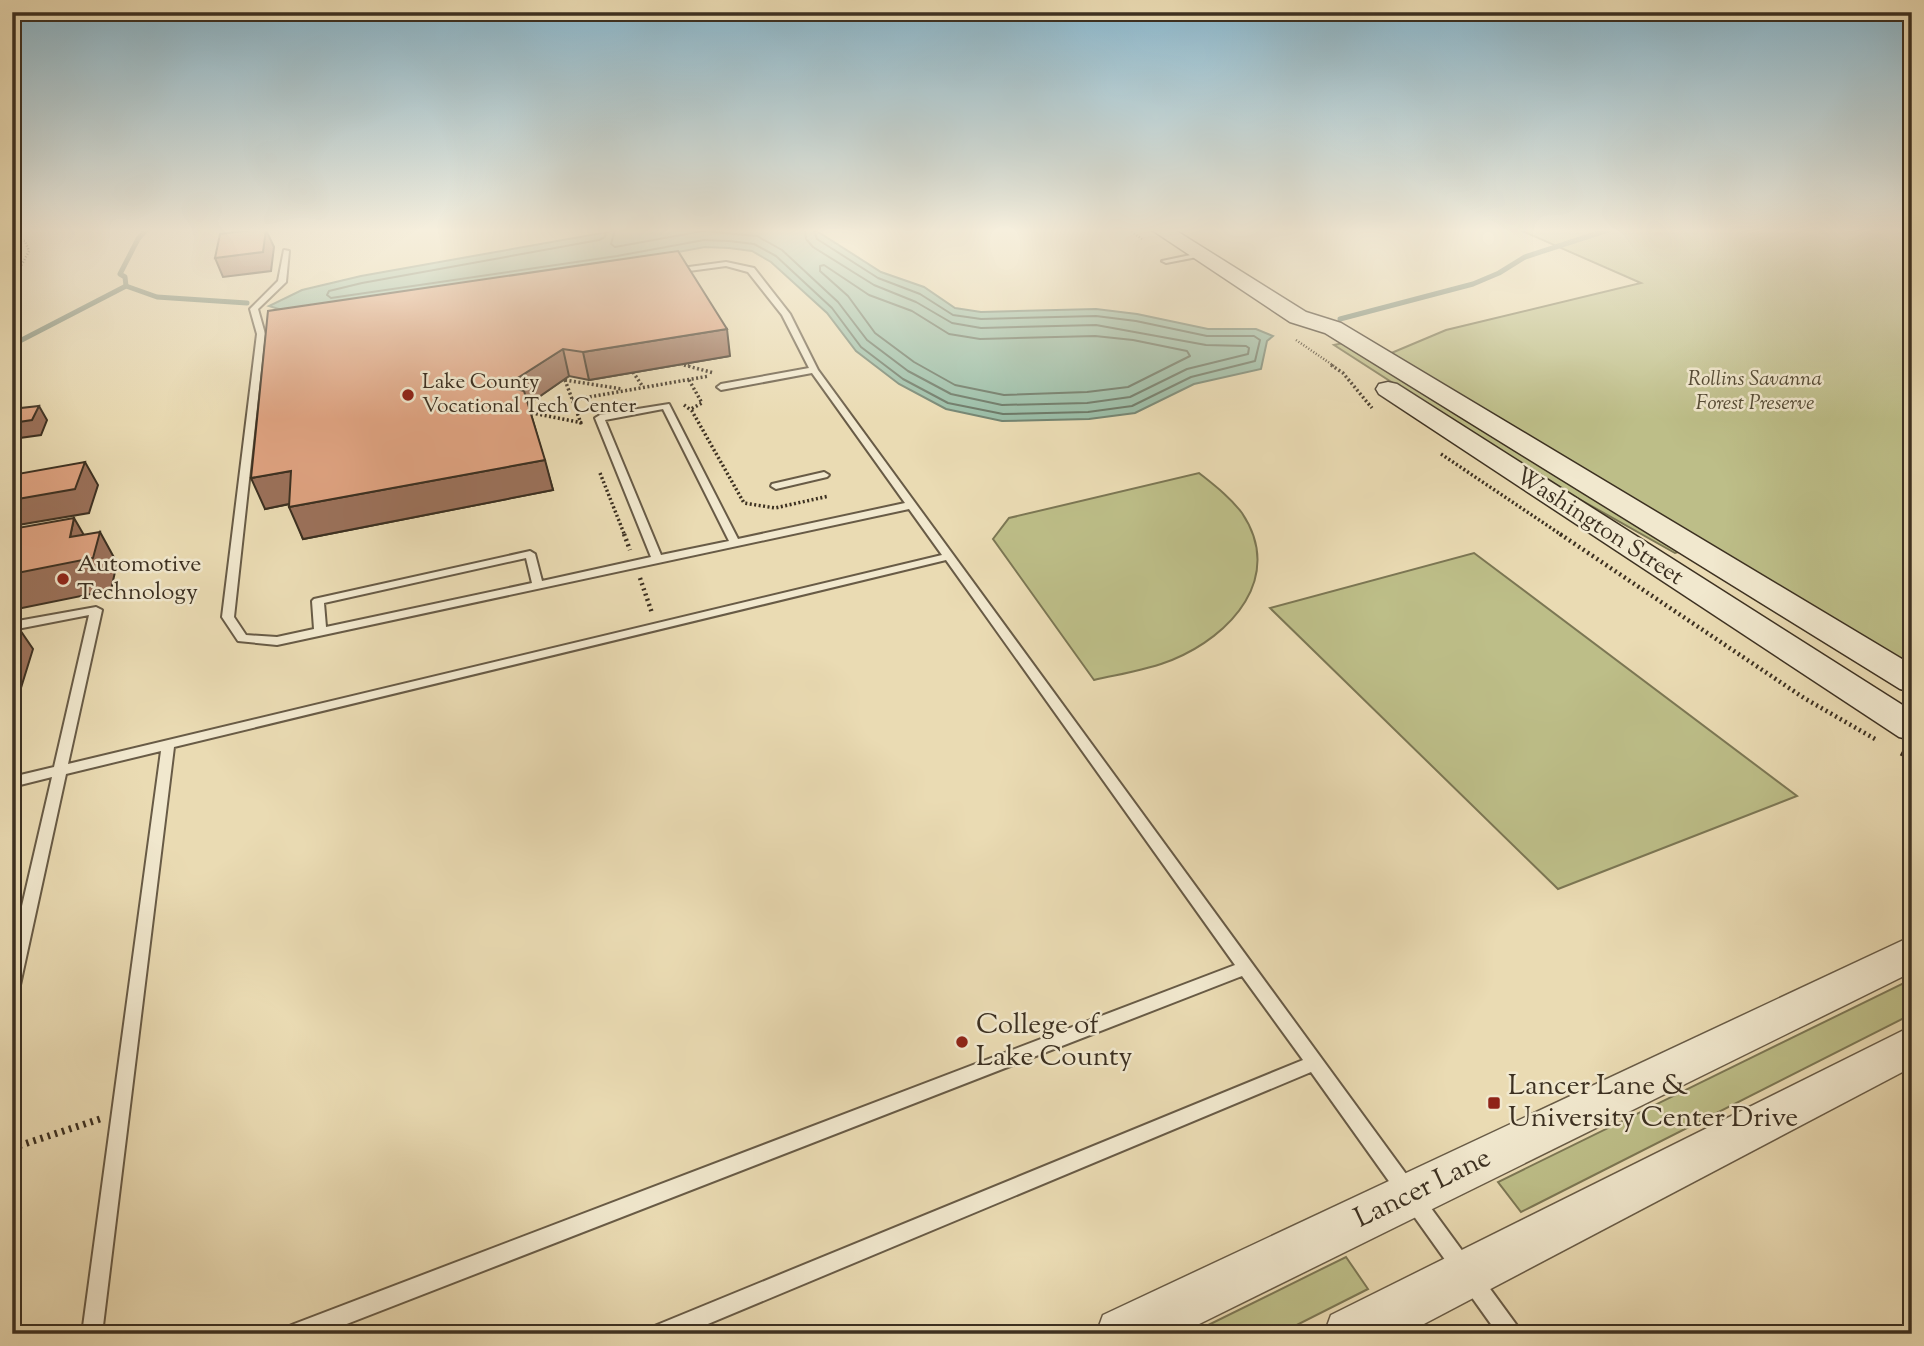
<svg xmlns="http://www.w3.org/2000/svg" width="1924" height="1346" font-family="'Sorts Mill Goudy',serif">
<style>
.green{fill:#bdbe88;stroke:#7c7754;stroke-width:2}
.water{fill:#99bca6;stroke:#748471;stroke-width:2}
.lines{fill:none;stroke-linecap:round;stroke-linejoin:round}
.shore{stroke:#6a7664;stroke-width:2}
.stream{stroke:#748471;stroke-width:5}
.service-casing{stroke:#685b46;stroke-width:4}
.tertiary-casing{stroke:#685b46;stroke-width:3}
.secondary-casing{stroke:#3c3021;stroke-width:3}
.path-far4{stroke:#3c3021;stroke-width:2.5;stroke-dasharray:1 2;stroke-linecap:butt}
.path-far3{stroke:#3c3021;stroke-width:3.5;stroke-dasharray:2 2.5;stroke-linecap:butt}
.path-far2{stroke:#3c3021;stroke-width:4.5;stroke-dasharray:2 3.5;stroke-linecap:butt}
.path-far1{stroke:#3c3021;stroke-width:5;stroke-dasharray:2 4.5;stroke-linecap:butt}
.path{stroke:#3c3021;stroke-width:7;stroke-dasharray:2.5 5;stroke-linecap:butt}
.service{fill:#f1e8ce;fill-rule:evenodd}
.tertiary{fill:#f1e8ce;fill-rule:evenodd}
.secondary{fill:#f1e8ce;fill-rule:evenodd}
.wall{fill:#bf8b6e;stroke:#3c3021;stroke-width:2}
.shaded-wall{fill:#9b715a;stroke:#3c3021;stroke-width:2}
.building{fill:#dea280;stroke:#3c3021;stroke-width:2}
.poi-dot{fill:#8f2418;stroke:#f1e8ce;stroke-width:2.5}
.labels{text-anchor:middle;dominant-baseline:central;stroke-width:5;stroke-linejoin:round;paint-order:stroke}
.far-park-label{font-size:21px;font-style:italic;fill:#564c36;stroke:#f1e8ce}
.far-poi-label{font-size:21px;fill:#3c3021;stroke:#f1e8ce;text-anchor:start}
.street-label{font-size:24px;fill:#3c3021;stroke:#f1e8ce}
.poi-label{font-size:24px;fill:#3c3021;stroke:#f1e8ce;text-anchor:start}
.near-poi-label{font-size:28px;fill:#3c3021;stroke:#f1e8ce;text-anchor:start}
.near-street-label{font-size:28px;fill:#3c3021;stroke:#f1e8ce}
</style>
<rect width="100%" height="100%" fill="#eadbb3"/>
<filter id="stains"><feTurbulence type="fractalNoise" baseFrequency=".00286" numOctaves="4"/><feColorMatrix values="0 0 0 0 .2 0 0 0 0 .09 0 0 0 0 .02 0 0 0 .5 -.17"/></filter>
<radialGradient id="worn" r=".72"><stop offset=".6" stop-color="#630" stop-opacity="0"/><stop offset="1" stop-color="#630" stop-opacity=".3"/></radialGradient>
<!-- green -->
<g class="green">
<polygon points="1520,230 1912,230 1912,670 1389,354 1446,330 1641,283"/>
<polygon points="1343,343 1682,551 1675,553 1531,472 1334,345"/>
<path d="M1199,473C1214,485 1230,497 1242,513C1285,577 1231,636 1172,660C1148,670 1120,674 1094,680L993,539L1009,518Z"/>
<polygon points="1474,553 1797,796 1558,889 1270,608"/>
<polygon points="1912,979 1912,1014 1533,1206 1521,1212 1498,1182"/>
<polygon points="1346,1257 1368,1289 1279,1334 1190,1334"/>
</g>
<!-- water -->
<polygon class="water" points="619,230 815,230 881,272 924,287 955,308 981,312 1096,309 1137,314 1208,329 1256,329 1273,336 1267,341 1261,369 1194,384 1135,413 1089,419 1002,421 946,409 899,384 856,351 827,313 771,262 752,251 729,248 705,247 618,263 282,310 269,306 302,290 361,276"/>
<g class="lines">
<!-- shore -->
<g class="shore">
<polyline points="606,230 605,237 599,240 362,283 329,291 327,295 331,298 617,256 704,240 729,241 754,244 776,256 832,308 861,347 903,379 948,403 1003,414 1088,412 1132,406 1191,377 1255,361 1260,340 1254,336 1207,336 1136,321 1096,316 981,319 953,315 920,294 878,278 817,239 814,230"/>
<polyline points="615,230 611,244 615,247 703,231 757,236 782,250 838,302 867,340 908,371 951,394 1002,405 1087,403 1130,397 1187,369 1248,354 1249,348 1246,346 1206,345 1096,325 981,328 952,323 916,302 874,285 813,247 806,239 805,230"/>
<polygon points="824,265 869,295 912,311 949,334 980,339 1095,336 1133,340 1187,351 1190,356 1128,387 1087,392 1004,395 955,385 914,362 875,333 848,296 820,271 820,266"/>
</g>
<!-- stream -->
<g class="stream">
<polyline points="126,286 125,277 120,274 138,239 146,230"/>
<polyline points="1340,319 1473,284 1499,273 1525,257 1608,230"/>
<polyline points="12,345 126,286 157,297 247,303"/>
</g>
<defs>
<g id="service">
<path d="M284,250L289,251L286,282L258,309L265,334L234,617L246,635L277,637L314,629L312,601L314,599L530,551L535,554L542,581L651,557L595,418L600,415L669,404L738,539L905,503L812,373L721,390L717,387L721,384L809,368L782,315L748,272L726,266L674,273L670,271L674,269L726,262L754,268L790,314L818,370L1518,1327L1521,1334H1498L1311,1072L684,1334H649L652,1327L1303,1060L1242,976L321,1334H284L287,1327L294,1324L1235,965L946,560L174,747L102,1334H82L161,751L66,774L20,985L18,990L12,992V949L52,777L12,787V777L54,767L89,615L12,630V622L96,607L102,610L68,764L942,555L909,509L277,645L238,641L222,617L257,334L250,309L278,281ZM663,409L729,541L661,555L605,420ZM526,558L532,583L326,627L324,603Z"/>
<polygon points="1200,253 1202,254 1202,256 1166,263 1162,261"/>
<polygon points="824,472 829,475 827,477 776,489 771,486 772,484"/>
</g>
<g id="tertiary">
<polygon points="1912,936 1912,972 1179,1334 1096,1334 1103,1315"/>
<polygon points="1912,1026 1912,1067 1405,1334 1324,1334 1331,1315"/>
</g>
<g id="secondary">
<polygon points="1152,230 1175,230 1306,312 1341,323 1912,665 1912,692 1900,689 1325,333 1290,322"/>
<polygon points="1388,382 1397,384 1912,711 1912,740 1899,737 1379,394 1376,389 1379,384"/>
</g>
</defs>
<!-- service casing -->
<use href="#service" class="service-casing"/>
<!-- tertiary casing -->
<use href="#tertiary" class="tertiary-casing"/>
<!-- secondary casing -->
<use href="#secondary" class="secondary-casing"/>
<!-- path-far4 -->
<g class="path-far4">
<polyline points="1129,230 1142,239"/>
<polyline points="12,239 25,241 29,251 12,283"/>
<polyline points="1296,340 1334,366"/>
<polyline points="682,364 691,366"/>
</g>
<!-- path-far3 -->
<g class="path-far3">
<polyline points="684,365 714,373"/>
<polyline points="1331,365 1343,373 1372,408"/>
<polyline points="633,372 643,387"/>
<polyline points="565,380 582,426"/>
<polyline points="565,380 622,389"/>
<polyline points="689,380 702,403 691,409"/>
<polyline points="572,400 709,376"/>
<polyline points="684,405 692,411 744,503 775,508 829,496"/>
<polyline points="527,412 583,423"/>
<polyline points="1441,454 1563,536"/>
<polyline points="600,473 625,536"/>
</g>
<!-- path-far2 -->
<g class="path-far2">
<polyline points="624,534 630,550"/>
<polyline points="1560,534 1804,698 1875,739"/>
<polyline points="640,578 652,613"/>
</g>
<!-- path-far1 -->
<polyline class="path-far1" points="1901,753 1912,759"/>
<!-- path -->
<polyline class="path" points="12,1148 100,1119"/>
<!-- service -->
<use href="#service" class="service"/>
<!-- tertiary -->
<use href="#tertiary" class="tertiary"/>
<!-- secondary -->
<use href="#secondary" class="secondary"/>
</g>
<!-- wall -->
<polygon class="wall" points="268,311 730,356 589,380 569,376 528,404 553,490 303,539 290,504 265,509"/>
<!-- shaded-wall -->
<g class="shaded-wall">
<polygon points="266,230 274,247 271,271 223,277 215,258"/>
<polygon points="727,329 730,356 589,380 583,352"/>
<polygon points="563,349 569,376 513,415 505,386"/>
<polygon points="39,406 47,420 41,435 12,439 12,423"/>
<polygon points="545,460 553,490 303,539 289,507"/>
<polygon points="85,462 98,485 89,513 12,526 12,500"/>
<polygon points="291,471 303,501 265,509 251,478"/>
<polygon points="74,518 92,549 100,532 117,563 111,590 12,610 12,574 70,537"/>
<polygon points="16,624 33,649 12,717 12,636"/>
</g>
<!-- building -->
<g class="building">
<polygon points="252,230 266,230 263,252 215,258 220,234"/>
<polygon points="678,251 727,329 583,352 563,349 505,386 524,391 545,460 289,507 291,471 251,478 268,311"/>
<polygon points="39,406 32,420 12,423 12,409"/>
<polygon points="85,462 75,489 12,500 12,475"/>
<polygon points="74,518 70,537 100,532 93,558 12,574 12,529"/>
<polygon points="16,624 12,636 12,625"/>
</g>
<!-- sky -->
<linearGradient id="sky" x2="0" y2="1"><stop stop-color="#88b7ce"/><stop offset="0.55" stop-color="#f6efdd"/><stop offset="1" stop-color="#f6efdd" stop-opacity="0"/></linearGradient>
<rect width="1924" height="419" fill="url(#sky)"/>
<!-- markers -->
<g class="poi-dot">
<circle cx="408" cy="395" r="7"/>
<circle cx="63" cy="579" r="7"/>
<circle cx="962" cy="1042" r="7"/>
<rect x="1487" y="1096" width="14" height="14" rx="3.5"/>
</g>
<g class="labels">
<!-- far-park labels -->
<g class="far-park-label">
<text x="1755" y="380">Rollins Savanna<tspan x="1755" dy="24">Forest Preserve</tspan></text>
</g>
<!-- far-poi labels -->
<g class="far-poi-label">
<text x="422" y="383">Lake County<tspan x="422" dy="24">Vocational Tech Center</tspan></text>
</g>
<!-- street labels -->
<g class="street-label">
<text transform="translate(1599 527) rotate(33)">Washington Street</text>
</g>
<!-- poi labels -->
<g class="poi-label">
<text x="77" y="565">Automotive<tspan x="77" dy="28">Technology</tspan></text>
</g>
<!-- near-poi labels -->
<g class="near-poi-label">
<text x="976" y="1026">College of<tspan x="976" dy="32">Lake County</tspan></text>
<text x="1508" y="1087">Lancer Lane &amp;<tspan x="1508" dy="32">University Center Drive</tspan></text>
</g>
<!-- near-street labels -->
<g class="near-street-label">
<text transform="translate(1423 1189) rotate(-26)">Lancer Lane</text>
</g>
</g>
<!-- margin -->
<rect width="1924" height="1346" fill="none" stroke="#eadbb3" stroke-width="42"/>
<rect x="14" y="14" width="1896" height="1318" fill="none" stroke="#3c3021" stroke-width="3.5"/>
<rect x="21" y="21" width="1882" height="1304" fill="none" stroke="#3c3021" stroke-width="2"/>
<rect width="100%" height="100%" filter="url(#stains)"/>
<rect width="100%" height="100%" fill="url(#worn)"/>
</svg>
